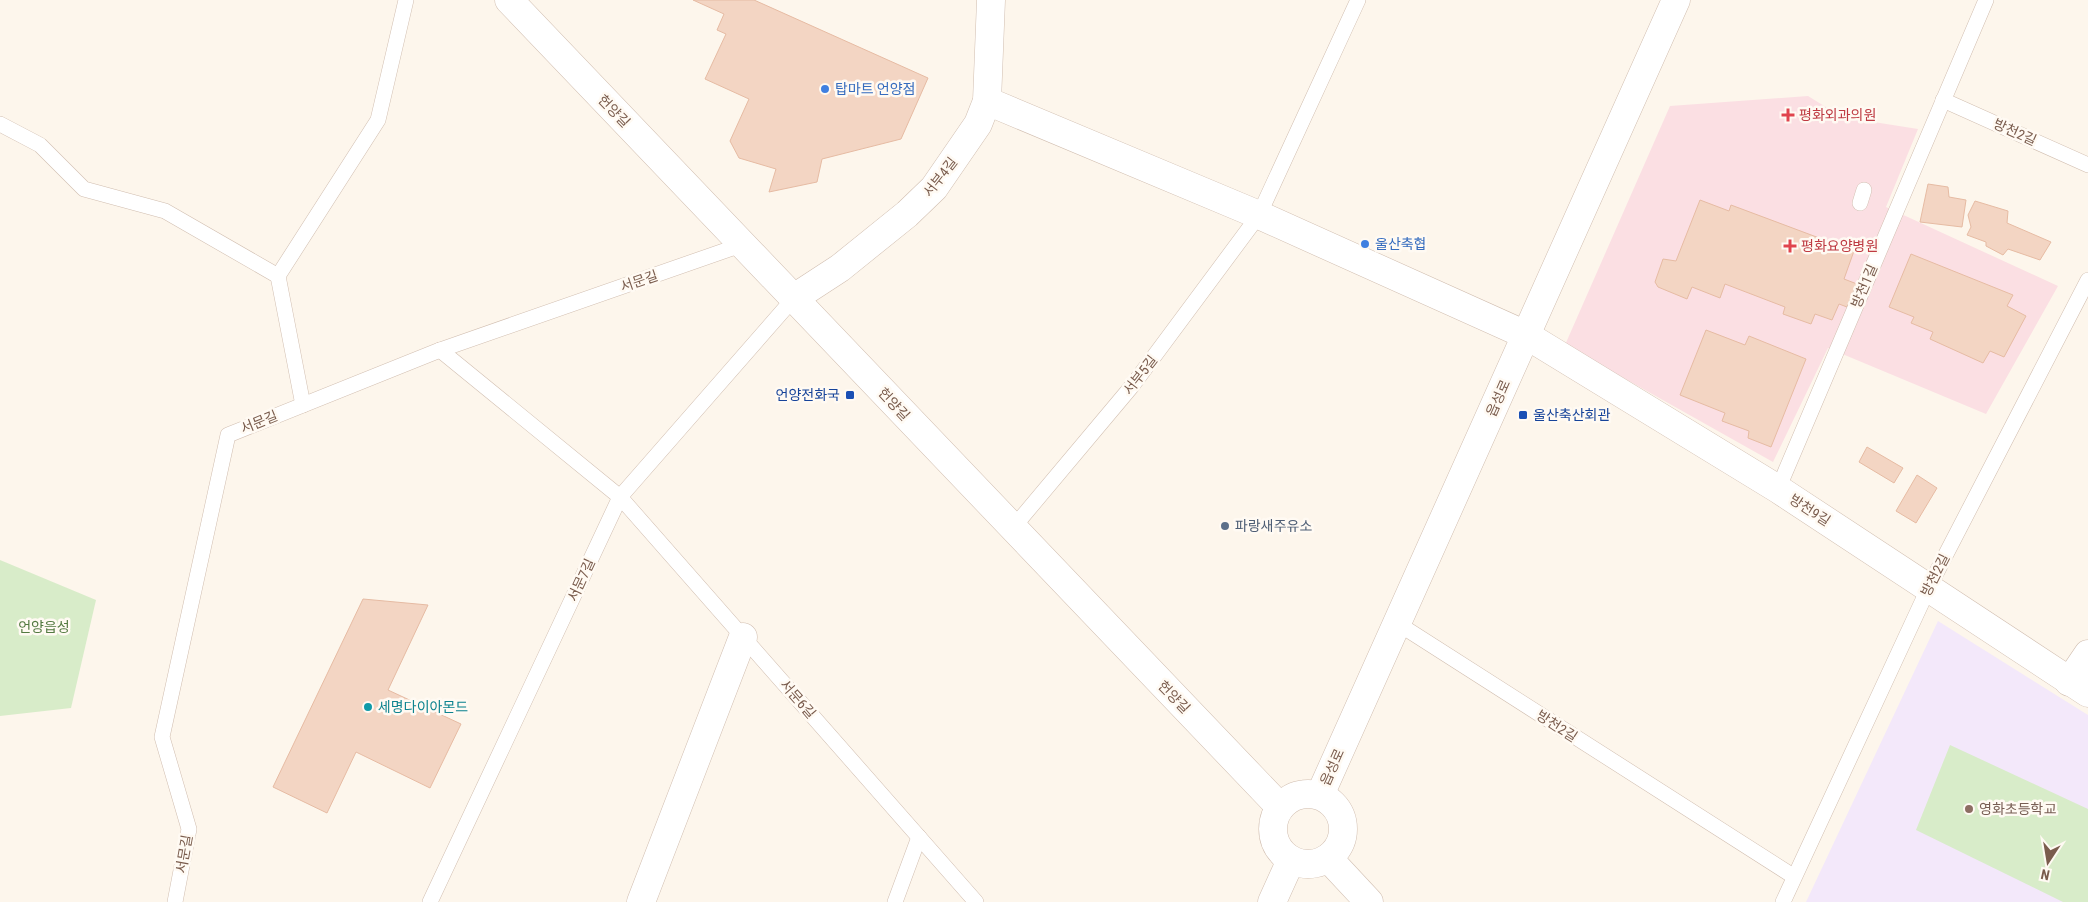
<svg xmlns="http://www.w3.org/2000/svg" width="2088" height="902" font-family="'Roboto Condensed','Noto Sans KR',sans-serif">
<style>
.education{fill:#f3e8fa}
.medical{fill:#fbdfe3}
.green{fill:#d8ecc9}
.building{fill:#f3d5c3;stroke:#e6bba3}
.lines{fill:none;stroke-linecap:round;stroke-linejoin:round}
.service-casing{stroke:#d1beb0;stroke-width:16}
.minor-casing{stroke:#d1beb0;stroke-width:29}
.tertiary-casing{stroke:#d1beb0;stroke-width:29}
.service{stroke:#fff;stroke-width:15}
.minor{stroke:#fff;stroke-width:28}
.tertiary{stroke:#fff;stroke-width:28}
.shop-dot{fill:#3f7fe0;stroke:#fffaf3;stroke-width:2}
.health-dot{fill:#e0444e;stroke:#fffaf3;stroke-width:2}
.transit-dot{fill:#1a4fb4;stroke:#fffaf3;stroke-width:2}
.service-dot{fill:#5c6f8a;stroke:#fffaf3;stroke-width:2}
.culture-dot{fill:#0f9aa8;stroke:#fffaf3;stroke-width:2}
.education-dot{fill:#8d6e63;stroke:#fffaf3;stroke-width:2}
.labels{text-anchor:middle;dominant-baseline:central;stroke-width:5;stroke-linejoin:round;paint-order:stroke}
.shop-label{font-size:14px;fill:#366cbe;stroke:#fffaf3;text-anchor:start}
.street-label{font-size:14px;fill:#7a5c4d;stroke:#fffaf3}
.health-label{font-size:14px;fill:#be3a42;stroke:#fffaf3;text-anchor:start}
.transit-label{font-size:14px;fill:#164399;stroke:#fffaf3;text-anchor:end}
.service-label{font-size:14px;fill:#4e5e75;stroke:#fffaf3;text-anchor:start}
.park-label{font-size:14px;fill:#537a41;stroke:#fffaf3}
.culture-label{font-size:14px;fill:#0d838f;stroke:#fffaf3;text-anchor:start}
.education-label{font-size:14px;fill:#785e54;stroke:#fffaf3;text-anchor:start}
</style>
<rect width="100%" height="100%" fill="#fdf6ec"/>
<!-- education -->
<polygon class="education" points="1938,621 2088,715 2088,902 1806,902"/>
<!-- medical -->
<polygon class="medical" points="1808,96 1842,117 1918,129 1886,207 2058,286 1986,414 1828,348 1773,462 1565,345 1670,106"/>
<!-- green -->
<g class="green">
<polygon points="0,560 96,600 71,708 0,716"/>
<polygon points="1950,745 2088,809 2088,902 2063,902 1916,830"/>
</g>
<!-- building -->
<g class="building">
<polygon points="693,0 754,0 928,78 901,139 822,159 817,182 769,192 776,169 739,158 730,141 749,99 705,79 726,34 717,30 724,14"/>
<polygon points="1928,184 1948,187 1949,197 1966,200 1962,227 1920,222"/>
<polygon points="1700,200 1729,211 1731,205 1854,251 1844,279 1857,284 1847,307 1839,304 1832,320 1815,314 1811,324 1783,314 1785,307 1725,284 1720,298 1692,287 1687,299 1658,287 1655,282 1663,259 1676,261"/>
<polygon points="1975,201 2008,211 2007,223 2051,242 2040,260 2008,249 2003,255 1986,246 1986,242 1967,235 1971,227 1968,215"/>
<polygon points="1911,254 2013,295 2007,306 2026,316 2004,357 1990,351 1983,363 1930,339 1933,332 1911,323 1914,317 1889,307"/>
<polygon points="1706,330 1745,345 1749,336 1806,359 1771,447 1748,438 1749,431 1722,421 1725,413 1680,395"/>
<polygon points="1867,447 1903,468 1894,483 1859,462"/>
<polygon points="1917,475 1937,488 1916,523 1896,511"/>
<polygon points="363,599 428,605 388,690 461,724 430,788 356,752 327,813 273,787"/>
</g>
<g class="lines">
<defs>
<g id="service">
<polyline points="1943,100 2088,165"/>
<polyline points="0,124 40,145 84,189 165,211 278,276"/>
<polyline points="1860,203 1864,190"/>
<polyline points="440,350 620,497 976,902"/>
<polyline points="303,405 278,276 378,120 406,0"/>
<polyline points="1778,489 1986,0"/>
<polyline points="1012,529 1132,386 1259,215 1358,0"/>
<polyline points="1397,623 1793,876"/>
<polyline points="175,902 189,829 162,737 228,435 440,350 741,245"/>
<polyline points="430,902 620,497 794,298"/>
<polyline points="895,902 919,837"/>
<polyline points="1783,902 1929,587 2088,280"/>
</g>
<g id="minor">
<polyline points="509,0 1280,807"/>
<polyline points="987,101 1259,215 1526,335 1778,489 2088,693"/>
<polyline points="794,298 840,268 907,214 934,188 978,124 987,101 991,0"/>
<polyline points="2069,682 2088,654"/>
<circle cx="1308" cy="829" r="35"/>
<polyline points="1328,858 1369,902"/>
<polyline points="641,902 743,637"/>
</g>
<g id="tertiary">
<polyline points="1320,795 1676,0"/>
<polyline points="1272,902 1291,860"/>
</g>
</defs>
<!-- service casing -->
<use href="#service" class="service-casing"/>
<!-- minor casing -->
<use href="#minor" class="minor-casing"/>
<!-- tertiary casing -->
<use href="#tertiary" class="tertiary-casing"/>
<!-- service -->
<use href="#service" class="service"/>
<!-- minor -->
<use href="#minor" class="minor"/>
<!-- tertiary -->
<use href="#tertiary" class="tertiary"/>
</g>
<!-- markers -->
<g class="shop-dot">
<circle cx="825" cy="89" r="5"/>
<circle cx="1365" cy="244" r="5"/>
</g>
<g class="health-dot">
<path d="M1785.5 107.5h5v5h5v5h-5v5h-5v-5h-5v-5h5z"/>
<path d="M1787.5 238.5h5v5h5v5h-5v5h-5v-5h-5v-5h5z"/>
</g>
<g class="transit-dot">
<rect x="845" y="390" width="10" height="10" rx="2.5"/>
<rect x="1518" y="410" width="10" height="10" rx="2.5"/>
</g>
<circle class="service-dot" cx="1225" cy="526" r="5"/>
<circle class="culture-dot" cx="368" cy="707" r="5"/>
<circle class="education-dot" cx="1969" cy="809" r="5"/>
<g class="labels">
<!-- shop labels -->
<g class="shop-label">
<text x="835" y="89">탑마트 언양점</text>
<text x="1375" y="244">울산축협</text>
</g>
<!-- street labels -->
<g class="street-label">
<text transform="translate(614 111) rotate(46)">헌양길</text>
<text transform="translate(2015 132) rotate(24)">방천2길</text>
<text transform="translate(940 177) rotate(-52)">서부4길</text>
<text transform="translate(639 281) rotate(-19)">서문길</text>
<text transform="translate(1864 286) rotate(-67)">방천1길</text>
<text transform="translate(1140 375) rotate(-52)">서부5길</text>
<text transform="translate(1498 398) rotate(-66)">읍성로</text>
<text transform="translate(894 404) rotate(47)">헌양길</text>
<text transform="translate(259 422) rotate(-22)">서문길</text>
<text transform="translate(1810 510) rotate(33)">방천9길</text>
<text transform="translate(1935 575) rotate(-63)">방천2길</text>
<text transform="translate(581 580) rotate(-65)">서문7길</text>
<text transform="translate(1174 697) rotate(46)">헌양길</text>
<text transform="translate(798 699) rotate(49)">서문6길</text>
<text transform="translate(1557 726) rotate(33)">방천2길</text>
<text transform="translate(1332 767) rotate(-66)">읍성로</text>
<text transform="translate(184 854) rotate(-80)">서문길</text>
</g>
<!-- health labels -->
<g class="health-label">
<text x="1799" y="115">평화외과의원</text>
<text x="1801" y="246">평화요양병원</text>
</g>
<!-- transit labels -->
<g class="transit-label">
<text x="840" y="395">언양전화국</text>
<text x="1533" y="415" text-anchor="start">울산축산회관</text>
</g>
<!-- service labels -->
<g class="service-label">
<text x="1235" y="526">파랑새주유소</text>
</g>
<!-- park labels -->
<g class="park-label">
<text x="44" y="627">언양읍성</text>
</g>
<!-- culture labels -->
<g class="culture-label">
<text x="378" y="707">세명다이아몬드</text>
</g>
<!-- education labels -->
<g class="education-label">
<text x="1979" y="809">영화초등학교</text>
</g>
</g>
<!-- north arrow -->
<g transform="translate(2048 862) rotate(192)" stroke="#fffaf3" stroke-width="4" paint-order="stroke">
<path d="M0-4L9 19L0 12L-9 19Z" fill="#7a5c4d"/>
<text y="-8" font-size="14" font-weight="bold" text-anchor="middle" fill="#7a5c4d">N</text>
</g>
</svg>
